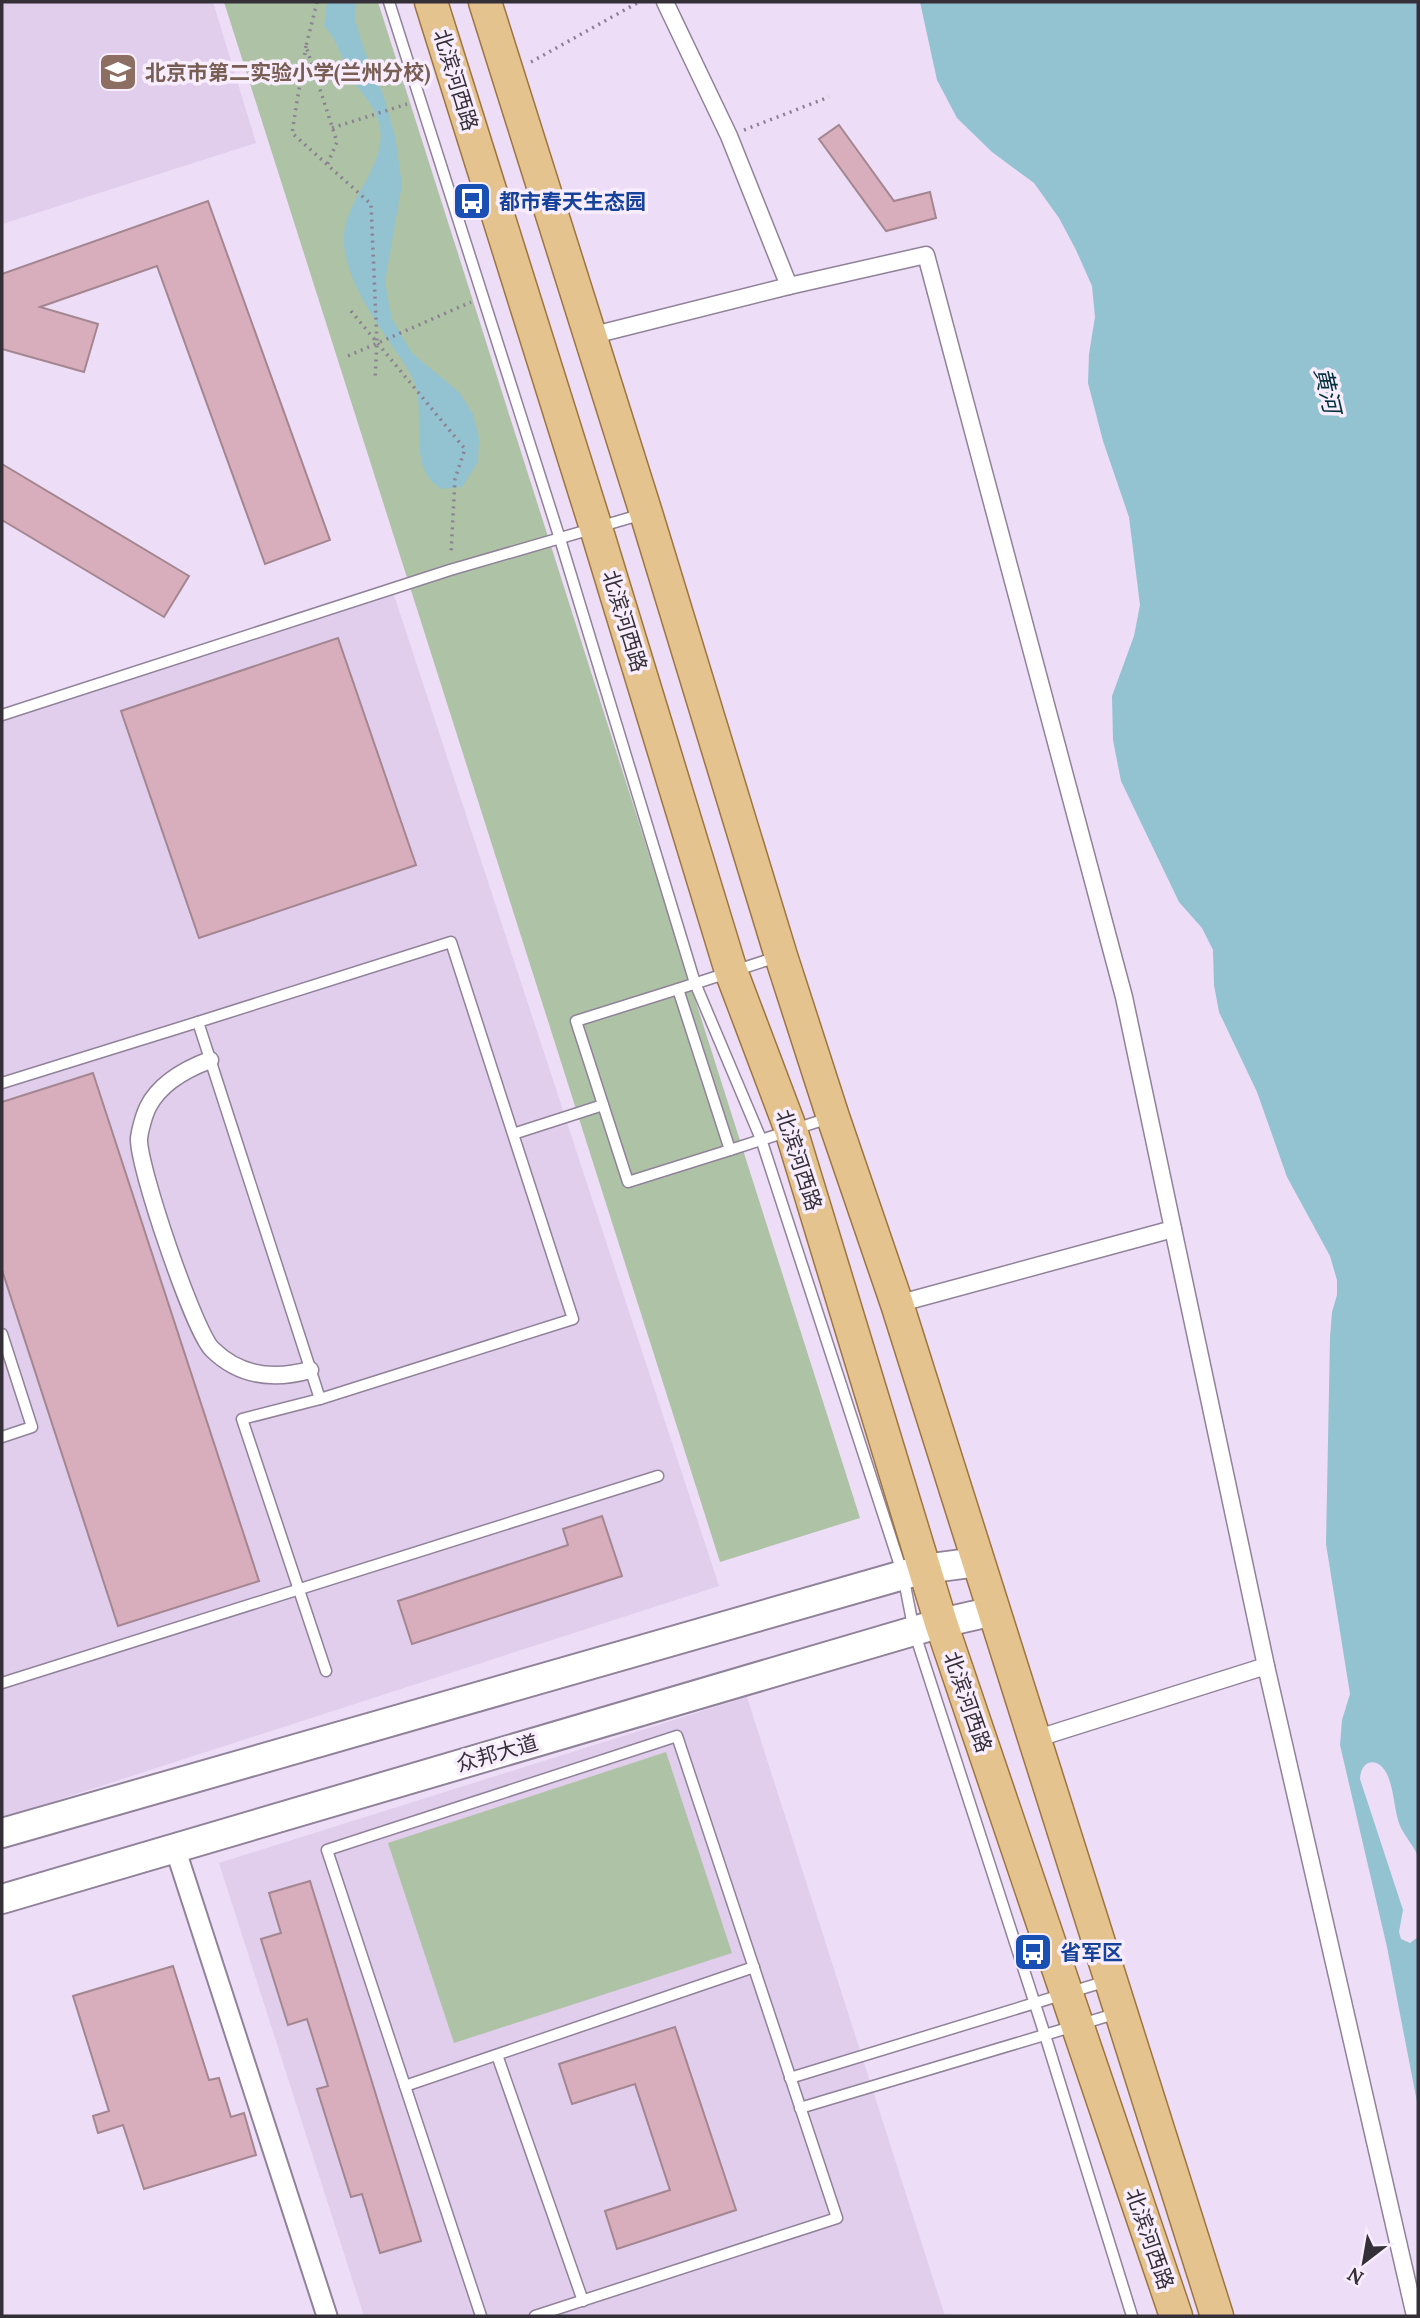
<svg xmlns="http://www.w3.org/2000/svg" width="1420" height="2318" font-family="Lora,'Noto Sans SC',serif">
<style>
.built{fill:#e1cdec}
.green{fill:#aec3a5}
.water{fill:#93c2d1}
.building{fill:#d8aebd;stroke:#a38690;stroke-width:2}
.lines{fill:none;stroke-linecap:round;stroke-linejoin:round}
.service-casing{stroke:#908299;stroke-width:13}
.pedestrian-casing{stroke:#908299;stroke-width:19}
.minor-casing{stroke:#908299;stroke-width:23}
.secondary-casing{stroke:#908299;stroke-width:32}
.primary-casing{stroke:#9c7540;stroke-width:35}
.path{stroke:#8c8192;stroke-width:3.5;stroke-dasharray:2 5;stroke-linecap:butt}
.service{stroke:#fff;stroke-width:10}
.pedestrian{stroke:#fff;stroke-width:16}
.minor{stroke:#fff;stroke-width:19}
.secondary{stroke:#fff;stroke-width:28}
.primary{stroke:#e5c38f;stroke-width:32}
.labels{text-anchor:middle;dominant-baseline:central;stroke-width:7;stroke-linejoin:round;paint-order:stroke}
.education-label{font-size:21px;font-weight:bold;fill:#785e54;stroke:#f7edfc;text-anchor:start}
.street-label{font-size:21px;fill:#352f38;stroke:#f7edfc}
.transit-label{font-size:21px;font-weight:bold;fill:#164399;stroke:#f7edfc;text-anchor:start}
.water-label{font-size:23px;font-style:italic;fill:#03303c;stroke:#f7edfc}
</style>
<rect width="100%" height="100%" fill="#edddf7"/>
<!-- built -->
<g class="built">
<polygon points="2,2 213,2 256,143 2,224"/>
<polygon points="391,586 719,1586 2,1818 2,712"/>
<polygon points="747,1697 945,2316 364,2316 219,1863"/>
</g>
<!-- green -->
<g class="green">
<polygon points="224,2 378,2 860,1518 720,1562"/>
<polygon points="666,1752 732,1953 454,2043 388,1843"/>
</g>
<!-- water -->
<g class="water">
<path d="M327,2H356L355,20L365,52L384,97L395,136L402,184L385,282L392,319L412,353L460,393L473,414L479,438L478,462L462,487L441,489C437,485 431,482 429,478C412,455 424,410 415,384C409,367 396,353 387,338C369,311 351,284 345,252C334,200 400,164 375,112C369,100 358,89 351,77C342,60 337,39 324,26Z"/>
<path d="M920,2H1418V1857C1414,1845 1403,1835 1399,1823C1394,1808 1394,1789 1387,1774C1379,1757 1361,1758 1360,1779L1403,1910L1399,1932L1401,1939L1410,1943L1418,1937V2107L1387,1947L1340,1745L1342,1720L1350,1694L1326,1544L1330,1338L1332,1312L1337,1295V1280L1330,1256L1287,1177L1257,1092L1219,1012L1214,985L1213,950L1202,928L1179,902L1121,781L1113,740L1112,696L1134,636L1140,605L1129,517L1103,441L1088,383L1089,354L1095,317L1092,286L1076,250L1059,218L1034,183L992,152L957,118L937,80Z"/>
</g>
<!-- building -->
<g class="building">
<polygon points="839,125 894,201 930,192 936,218 886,231 819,139"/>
<polygon points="208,201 330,540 265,564 157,266 40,307 98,324 84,372 2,349 2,274"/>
<polygon points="2,464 189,576 164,617 2,520"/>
<polygon points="338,638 416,865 199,938 121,711"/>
<polygon points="93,1073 259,1581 118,1626 2,1270 2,1102"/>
<polygon points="602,1516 622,1576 412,1644 398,1601 568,1545 563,1529"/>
<polygon points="310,1881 421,2241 380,2253 362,2194 351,2197 317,2089 328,2086 307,2019 288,2025 261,1939 281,1933 269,1893"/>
<polygon points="173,1966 209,2080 219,2078 231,2117 244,2113 256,2155 144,2189 123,2125 98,2133 93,2116 109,2111 73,1996"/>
<polygon points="675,2027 736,2210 617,2249 605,2211 670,2190 635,2084 572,2104 559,2064"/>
</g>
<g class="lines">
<defs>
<g id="service">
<polyline points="389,2 560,539 695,983 761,1139 903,1575 914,1631 1045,2035 1132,2316"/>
<polyline points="2,715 450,570 643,514"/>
<polygon points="678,989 730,1150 628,1182 576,1021"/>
<polyline points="678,989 777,957"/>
<polyline points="2,1083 198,1022"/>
<polyline points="513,1134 573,1319 320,1399 198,1022 451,942 513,1134 603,1105"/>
<polyline points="730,1150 829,1118"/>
<polyline points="2,1334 32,1427 2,1437"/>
<polyline points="320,1399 242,1419 326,1671"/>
<polyline points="2,1683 658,1476"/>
<polyline points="497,2055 583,2301"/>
<polyline points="790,2078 1107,1981"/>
<polyline points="405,2086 754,1967"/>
<polyline points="800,2108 1118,2013"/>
<polyline points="481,2316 327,1850 677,1736 837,2218 535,2316"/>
</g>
<g id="pedestrian">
<polyline points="789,286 926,255 1124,997 1173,1229 897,1304"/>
<polyline points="590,336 789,286 729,136 665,2"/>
<path d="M210,1060C186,1069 160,1083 148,1107C144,1115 140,1130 139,1138C137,1164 194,1331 212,1349C240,1377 274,1380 310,1370"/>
<polyline points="1266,1666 1415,2316"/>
<polyline points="1035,1739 1266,1666 1173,1229"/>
</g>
<polyline id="minor" points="175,1848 327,2316"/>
<g id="secondary">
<polyline points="2,1833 924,1569 978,1562"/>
<polyline points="2,1899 941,1623 994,1611"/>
</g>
<g id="primary">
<polyline points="431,2 596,528 731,971 791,1130 941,1623 1176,2316"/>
<polyline points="485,2 646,513 781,956 833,1117 897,1304 1217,2316"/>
</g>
</defs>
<!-- service casing -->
<use href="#service" class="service-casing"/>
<!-- pedestrian casing -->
<use href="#pedestrian" class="pedestrian-casing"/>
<!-- minor casing -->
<use href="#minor" class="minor-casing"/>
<!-- secondary casing -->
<use href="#secondary" class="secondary-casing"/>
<!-- primary casing -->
<use href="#primary" class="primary-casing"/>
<!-- path -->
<g class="path">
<polyline points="317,2 306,46 337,142 327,165"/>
<polyline points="306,46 292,133 371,204 377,343 375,380"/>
<polyline points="531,62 639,2"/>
<polyline points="332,128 407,104"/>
<polyline points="744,130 829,97"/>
<polyline points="351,311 465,449 455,479 451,554"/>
<polyline points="348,356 471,302"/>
</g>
<!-- service -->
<use href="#service" class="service"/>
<!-- pedestrian -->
<use href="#pedestrian" class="pedestrian"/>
<!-- minor -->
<use href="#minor" class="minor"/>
<!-- secondary -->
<use href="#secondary" class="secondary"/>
<!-- primary -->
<use href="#primary" class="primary"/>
</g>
<!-- icons -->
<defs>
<symbol id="school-square" viewBox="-11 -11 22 22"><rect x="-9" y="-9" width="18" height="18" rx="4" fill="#8d6e63" stroke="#f7edfc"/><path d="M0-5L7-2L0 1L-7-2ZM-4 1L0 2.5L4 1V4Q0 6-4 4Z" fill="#fff"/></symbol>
<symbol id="bus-square" viewBox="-11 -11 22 22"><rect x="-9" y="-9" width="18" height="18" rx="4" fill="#1a4fb4" stroke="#f7edfc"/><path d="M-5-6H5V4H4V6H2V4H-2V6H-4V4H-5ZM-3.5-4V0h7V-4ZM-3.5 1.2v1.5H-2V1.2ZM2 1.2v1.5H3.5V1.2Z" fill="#fff"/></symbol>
</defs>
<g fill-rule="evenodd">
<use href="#school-square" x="96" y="50" width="44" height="44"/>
<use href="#bus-square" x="450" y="179" width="44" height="44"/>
<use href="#bus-square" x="1011" y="1930" width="44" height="44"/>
</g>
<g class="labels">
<!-- education labels -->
<g class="education-label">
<text x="145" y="72">北京市第二实验小学(兰州分校)</text>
</g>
<!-- street labels -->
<g class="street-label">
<text transform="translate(456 80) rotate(73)">北滨河西路</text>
<text transform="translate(625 621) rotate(73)">北滨河西路</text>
<text transform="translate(799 1160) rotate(72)">北滨河西路</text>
<text transform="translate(968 1702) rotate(71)">北滨河西路</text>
<text transform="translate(497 1753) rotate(-16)">众邦大道</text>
<text transform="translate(1150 2239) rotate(71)">北滨河西路</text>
</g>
<!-- transit labels -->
<g class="transit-label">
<text x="499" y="201">都市春天生态园</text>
<text x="1060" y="1952">省军区</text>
</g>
<!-- water labels -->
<g class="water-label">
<text transform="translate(1328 390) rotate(77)">黄河</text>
</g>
</g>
<!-- border -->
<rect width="1420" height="2318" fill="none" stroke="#352f38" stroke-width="7"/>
<!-- north arrow -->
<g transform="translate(1364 2262) rotate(211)" stroke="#f7edfc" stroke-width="5" paint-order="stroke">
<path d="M0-5L12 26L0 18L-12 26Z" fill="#352f38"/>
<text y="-10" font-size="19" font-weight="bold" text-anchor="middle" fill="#352f38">N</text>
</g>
</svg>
